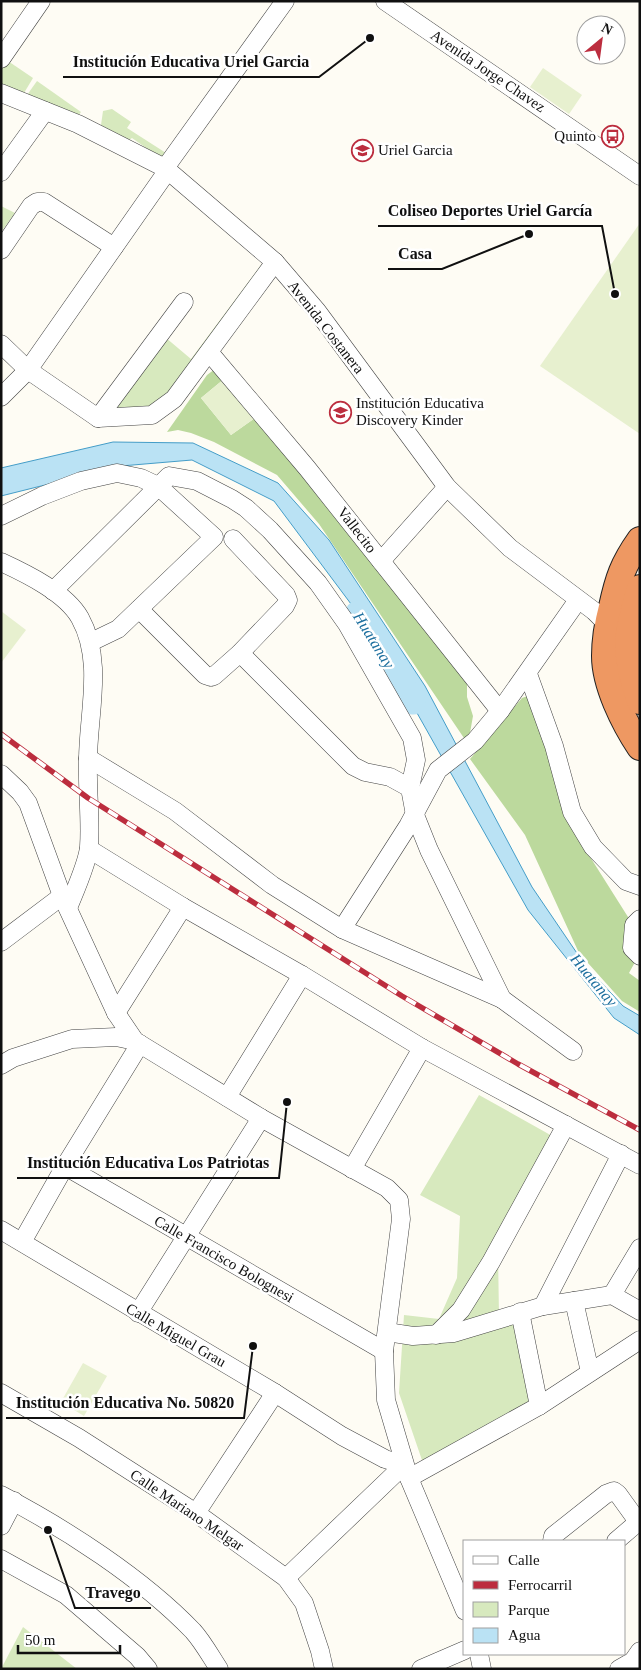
<svg xmlns="http://www.w3.org/2000/svg" width="641" height="1670" font-family="Georgia,serif">
<style>
.green{fill:#d7e9be}
.forest{fill:#bcd99d}
.pitch{fill:#e7f0cf}
.water{fill:#bae2f4;stroke:#449dc8}
.lines{fill:none;stroke-linecap:round;stroke-linejoin:round}
.river{stroke:#bae2f4;stroke-width:25}
.minor-casing{stroke:#434343;stroke-width:19}
.highway-casing{stroke:#212121;stroke-width:28}
.minor{stroke:#fff;stroke-width:18}
.highway{stroke:#ee9862;stroke-width:26}
.rail-casing{stroke:#bc2d3e;stroke-width:5.5}
.rail{stroke:#fff;stroke-width:4;stroke-dasharray:11;stroke-linecap:butt}
.labels{text-anchor:middle;dominant-baseline:central;stroke-width:5;stroke-linejoin:round;paint-order:stroke}
.street-label{font-size:15px;fill:#101010;stroke:#fff}
.poi-label{font-size:15px;fill:#101010;stroke:#fff;text-anchor:start}
.water-label{font-size:16px;font-style:italic;fill:#1d6f9e;stroke:#fff}
.leader{fill:none;stroke:#101010;stroke-width:2}
.callout-dot{fill:#101010;stroke:#fff;stroke-width:2}
.callout-label{font-size:16px;text-anchor:middle;font-weight:bold;fill:#101010;stroke:#fff;stroke-width:5;stroke-linejoin:round;paint-order:stroke}
</style>
<rect width="100%" height="100%" fill="#fefcf4"/>
<!-- green -->
<g class="green">
<polygon points="5,59 33,78 24,93 1,84 1,64"/>
<polygon points="37,81 81,112 78,116 27,95"/>
<polygon points="112,109 131,122 127,128 166,153 162,159 132,138 129,140 101,125 103,111"/>
<polygon points="1,206 15,213 1,232"/>
<polygon points="261,265 269,272 157,419 97,407 177,296 182,300 159,332 191,359"/>
<polygon points="479,1095 554,1137 498,1253 499,1316 517,1322 530,1405 424,1466 399,1393 404,1315 439,1319 457,1278 460,1216 420,1195"/>
<polygon points="23,1627 77,1669 1,1669"/>
</g>
<!-- forest -->
<g class="forest">
<polygon points="215,369 224,379 201,398 231,435 255,418 467,682 467,697 473,716 468,744 319,524 277,475 214,442 191,433 178,430 167,432 207,375"/>
<polygon points="533,694 587,852 640,936 640,953 629,973 640,981 640,1012 622,1001 579,953 525,835 470,759 522,698"/>
</g>
<!-- pitch -->
<g class="pitch">
<polygon points="543,68 582,95 569,114 530,87"/>
<polygon points="640,223 640,434 540,366"/>
<polygon points="224,379 255,418 231,435 201,398"/>
<polygon points="1,611 26,630 1,663"/>
<polygon points="83,1363 107,1376 84,1416 61,1402"/>
</g>
<!-- water -->
<polygon class="water" points="113,442 193,443 278,483 329,540 425,686 532,887 585,965 623,1006 640,1016 640,1035 614,1018 528,910 390,665 354,608 274,501 192,460 121,466 1,496 1,468"/>
<g class="lines">
<!-- river -->
<polyline class="river" points="358,613 413,702"/>
<defs>
<g id="minor">
<polyline points="385,1 640,176"/>
<polyline points="1,59 41,1"/>
<polyline points="1,93 78,124 165,168 275,262 317,311 447,487 510,548 594,611 612,629"/>
<polyline points="165,168 285,1"/>
<polyline points="1,172 45,111"/>
<polyline points="1,250 31,206 37,202 44,202 114,247"/>
<polyline points="1,344 28,370 98,418 152,415 174,399 275,262"/>
<polyline points="209,352 307,468 500,711"/>
<polyline points="1,397 28,370 168,170"/>
<polyline points="98,418 184,302"/>
<polyline points="1,516 42,496 81,481 117,473 141,478 158,486 214,537 118,629 91,642"/>
<polyline points="381,561 447,487"/>
<path d="M1,562C27,574 66,593 80,618C104,661 88,714 88,760C87,789 91,820 89,847C88,862 74,893 68,908"/>
<polyline points="53,591 169,476 197,481 232,499 246,508 270,530 318,583 347,624 412,738 416,760 410,788"/>
<polyline points="139,609 205,675 211,677 214,676 240,653 285,606 288,600 286,595 233,539"/>
<polyline points="240,653 353,766 365,772 390,777 410,788 415,815 429,850 502,999 573,1051"/>
<polyline points="528,674 554,746 572,812 593,847 626,881 640,886"/>
<polyline points="88,758 175,811 272,885 342,929 502,999"/>
<polyline points="1,774 20,792 28,803 62,896 116,1013 135,1041 261,1118 387,1188 399,1200 401,1219 384,1351 386,1400 409,1478 465,1611"/>
<polyline points="89,849 183,907 302,975 422,1048 640,1165"/>
<polyline points="640,919 634,925 632,948 640,956"/>
<polyline points="342,929 408,826 438,770 475,741 500,711 578,600"/>
<polyline points="1,942 62,896"/>
<polyline points="116,1013 183,907"/>
<polyline points="1,1065 13,1058 72,1039 116,1037 135,1041"/>
<polyline points="227,1097 302,975"/>
<polyline points="65,1166 384,1351"/>
<polyline points="352,1169 422,1048"/>
<polyline points="1,1230 275,1393 342,1436 385,1459 404,1465 286,1578"/>
<polyline points="22,1242 65,1166 140,1044"/>
<polyline points="612,1295 640,1248"/>
<polyline points="574,1301 590,1372"/>
<polyline points="543,1306 621,1154"/>
<polyline points="520,1312 539,1406"/>
<polyline points="138,1313 261,1118"/>
<polyline points="387,1332 413,1336 454,1333 543,1306 612,1295 640,1311"/>
<polyline points="436,1335 461,1310 491,1262 566,1125"/>
<polyline points="1,1393 79,1438 196,1513 286,1578 304,1603 320,1651 324,1669"/>
<polyline points="409,1478 539,1406 640,1340"/>
<path d="M1,1495C66,1529 142,1578 193,1631C203,1642 211,1657 219,1669"/>
<polyline points="196,1513 275,1393"/>
<polyline points="1,1526 14,1501"/>
<polyline points="552,1541 553,1536 606,1494 614,1491 618,1494 636,1519 637,1523 616,1541"/>
<polyline points="1,1559 66,1595 137,1656 148,1669"/>
<polyline points="479,1654 482,1669"/>
<polyline points="421,1669 465,1650"/>
<polyline points="619,1669 633,1661 640,1651"/>
</g>
<g id="highway">
<path d="M640,540C623,564 618,579 612,607C608,622 605,639 605,656C605,685 624,723 640,747"/>
<path d="M640,588C636,603 631,619 629,634C626,656 633,680 640,701"/>
</g>
</defs>
<!-- minor casing -->
<use href="#minor" class="minor-casing"/>
<!-- highway casing -->
<use href="#highway" class="highway-casing"/>
<!-- minor -->
<use href="#minor" class="minor"/>
<!-- highway -->
<use href="#highway" class="highway"/>
<defs>
<polyline id="rail" points="1,734 88,798 402,996 518,1064 640,1130"/>
</defs>
<!-- rail casing -->
<use href="#rail" class="rail-casing"/>
<!-- rail -->
<use href="#rail" class="rail"/>
</g>
<!-- icons -->
<defs>
<symbol id="bus-ring" viewBox="-11 -11 22 22"><circle r="9.5" fill="#fff" stroke="#bc2d3e" stroke-width="1.5"/><path d="M-5-6H5V4H4V6H2V4H-2V6H-4V4H-5ZM-3.5-4V0h7V-4ZM-3.5 1.2v1.5H-2V1.2ZM2 1.2v1.5H3.5V1.2Z" fill="#bc2d3e"/></symbol>
<symbol id="school-ring" viewBox="-11 -11 22 22"><circle r="9.5" fill="#fff" stroke="#bc2d3e" stroke-width="1.5"/><path d="M0-5L7-2L0 1L-7-2ZM-4 1L0 2.5L4 1V4Q0 6-4 4Z" fill="#bc2d3e"/></symbol>
</defs>
<g fill-rule="evenodd">
<use href="#bus-ring" x="600" y="124" width="25" height="25"/>
<use href="#school-ring" x="350" y="138" width="25" height="25"/>
<use href="#school-ring" x="328" y="400" width="25" height="25"/>
</g>
<g class="labels">
<!-- street labels -->
<g class="street-label">
<text transform="translate(488 71) rotate(34)">Avenida Jorge Chavez</text>
<text transform="translate(326 327) rotate(52)">Avenida Costanera</text>
<text transform="translate(357 530) rotate(52)">Vallecito</text>
<text transform="translate(224 1259) rotate(30)">Calle Francisco Bolognesi</text>
<text transform="translate(176 1335) rotate(30)">Calle Miguel Grau</text>
<text transform="translate(187 1510) rotate(34)">Calle Mariano Melgar</text>
</g>
<!-- poi labels -->
<g class="poi-label">
<text x="596" y="136" text-anchor="end">Quinto</text>
<text x="378" y="150">Uriel Garcia</text>
<text x="356" y="403">Institución Educativa<tspan x="356" dy="17">Discovery Kinder</tspan></text>
</g>
<!-- water labels -->
<g class="water-label">
<text transform="translate(374 640) rotate(58)">Huatanay</text>
<text transform="translate(594 980) rotate(50)">Huatanay</text>
</g>
</g>
<!-- callouts -->
<path class="leader" d="M370 38L319 77H63M615 294L602 226H378M529 234L442 269H388M287 1102L279 1178H17M253 1346L244 1418H6M48 1530L75 1608H151"/>
<g class="callout-dot">
<circle cx="370" cy="38" r="5"/>
<circle cx="615" cy="294" r="5"/>
<circle cx="529" cy="234" r="5"/>
<circle cx="287" cy="1102" r="5"/>
<circle cx="253" cy="1346" r="5"/>
<circle cx="48" cy="1530" r="5"/>
</g>
<g class="callout-label">
<text x="191" y="67">Institución Educativa Uriel Garcia</text>
<text x="490" y="216">Coliseo Deportes Uriel García</text>
<text x="415" y="259">Casa</text>
<text x="148" y="1168">Institución Educativa Los Patriotas</text>
<text x="125" y="1408">Institución Educativa No. 50820</text>
<text x="113" y="1598">Travego</text>
</g>
<!-- border -->
<rect width="641" height="1670" fill="none" stroke="#101010" stroke-width="5"/>
<!-- legend -->
<rect x="463" y="1540" width="162" height="115" fill="#ffffff" stroke="#9f9f9f"/>
<rect x="473" y="1556" width="25" height="8" fill="#ffffff" stroke="#9f9f9f"/>
<text x="508" y="1565" font-size="15" fill="#101010">Calle</text>
<rect x="473" y="1581" width="25" height="8" fill="#bc2d3e" stroke="#9f9f9f"/>
<text x="508" y="1590" font-size="15" fill="#101010">Ferrocarril</text>
<rect x="473" y="1602" width="25" height="15" fill="#d7e9be" stroke="#9f9f9f"/>
<text x="508" y="1615" font-size="15" fill="#101010">Parque</text>
<rect x="473" y="1628" width="25" height="15" fill="#bae2f4" stroke="#9f9f9f"/>
<text x="508" y="1640" font-size="15" fill="#101010">Agua</text>
<!-- north arrow -->
<g transform="translate(601 40) rotate(29)"><circle r="24" fill="#ffffff" stroke="#9f9f9f"/>
<path d="M0-4L9 19L0 12L-9 19Z" fill="#bc2d3e"/>
<text y="-8" font-size="14" font-weight="bold" text-anchor="middle" fill="#101010">N</text>
</g>
<!-- scale -->
<path d="M18 1645v8h102v-8" fill="none" stroke="#101010" stroke-width="2.5"/>
<text x="25" y="1645" font-size="15" fill="#101010" stroke="#ffffff" stroke-width="4" paint-order="stroke">50 m</text>
</svg>
